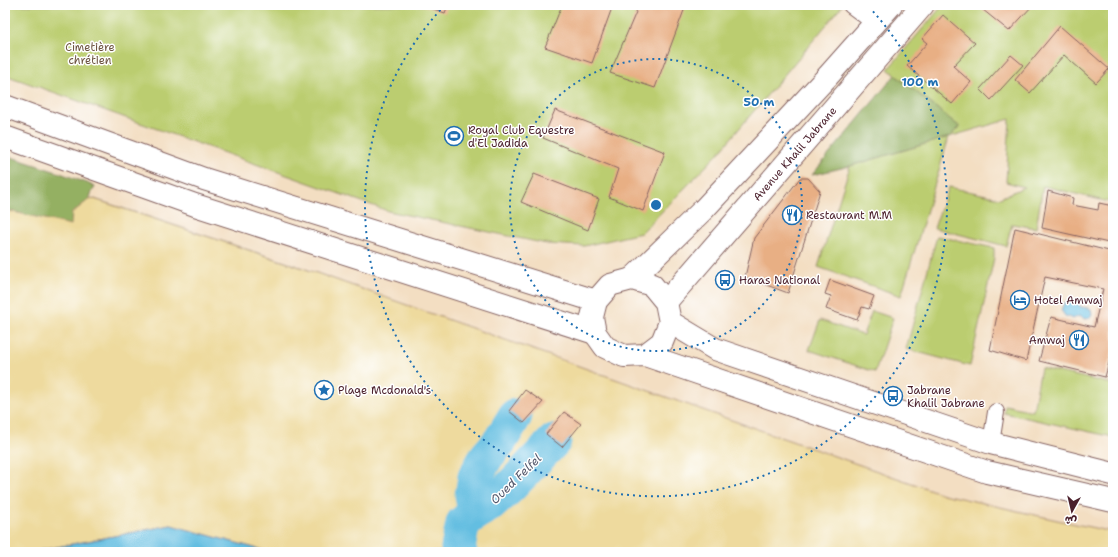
<svg xmlns="http://www.w3.org/2000/svg" width="1118" height="557" font-family="'Shantell Sans','Playpen Sans Arabic',sans-serif">
<style>
.green{fill:#bbcd70;stroke:#82764e}
.forest{fill:#94b062;stroke:#6f6846}
.sand{fill:#eeda9e;stroke:#9c7c64}
.water{fill:#64bee1;stroke:#576e86}
.lines{fill:none;stroke-linecap:round;stroke-linejoin:round}
.river{stroke:#64bee1;stroke-width:35}
.building{fill:#e8af84}
.minor-casing{stroke:#856260;stroke-width:18}
.primary-casing{stroke:#856260;stroke-width:24}
.trunk-casing{stroke:#856260;stroke-width:24}
.minor{stroke:#fff;stroke-width:16}
.primary{stroke:#fff;stroke-width:22}
.trunk{stroke:#fff;stroke-width:22}
.ring{fill:none;stroke:#1f6fb2;stroke-width:2;stroke-dasharray:2 4}
.labels{text-anchor:middle;dominant-baseline:central;stroke-width:3;stroke-linejoin:round;paint-order:stroke}
.park-label{font-size:11px;fill:#6c5340;stroke:#fff}
.poi-label{font-size:11px;fill:#4a1f2b;stroke:#fff;text-anchor:start}
.street-label{font-size:11px;fill:#4a1f2b;stroke:#fff}
.water-label{font-size:12px;font-style:italic;fill:#53576b;stroke:#fff}
.centre{fill:#1f6fb2;stroke:#fff;stroke-width:2}
.ring-label{font-size:12px;text-anchor:middle;font-weight:bold;fill:#1f6fb2;stroke:#fff;stroke-width:3;stroke-linejoin:round;paint-order:stroke}
</style>
<rect width="100%" height="100%" fill="#fff"/>
<filter id="ink" filterUnits="userSpaceOnUse"><feTurbulence type="fractalNoise" baseFrequency=".025" numOctaves="2"/><feDisplacementMap in="SourceGraphic" scale="8" xChannelSelector="R" yChannelSelector="G"/><feConvolveMatrix kernelMatrix="1 2 1 2 8 2 1 2 1" color-interpolation-filters="sRGB"/></filter>
<filter id="wash" filterUnits="userSpaceOnUse"><feTurbulence type="fractalNoise" baseFrequency=".012" numOctaves="4" result="noise"/><feDisplacementMap in="SourceGraphic" scale="16" xChannelSelector="R" yChannelSelector="G"/><feGaussianBlur stdDeviation="0.9" result="paint"/><feColorMatrix in="noise" values="0 0 0 0 0 0 0 0 0 0 0 0 0 0 0 0 0 1.4 0 .05"/><feComposite in="paint" operator="in"/></filter>
<g filter="url(#wash)">
<rect width="100%" height="100%" fill="#f3dec2"/>
<!-- green -->
<g class="green">
<polygon points="5,5 843,5 717,155 641,233 584,246 547,244 388,211 5,75"/>
<polygon points="943,5 1113,5 1113,203 1043,186 1036,228 1012,224 1006,246 934,228 949,187 1000,198 1024,187 1006,182 1010,119 949,137 901,296 818,267 850,166 949,137 960,127 888,69"/>
<polygon points="937,236 994,248 994,258 970,366 906,349"/>
<polygon points="872,311 893,318 875,372 809,350 820,320 863,335"/>
<polygon points="1041,368 1113,384 1113,437 1004,413 1005,405 1033,411"/>
</g>
<!-- forest -->
<g class="forest">
<polygon points="895,75 960,127 949,137 850,166 812,175"/>
<polygon points="5,155 60,173 95,186 88,201 91,198 297,266 421,311 5,210"/>
</g>
<!-- sand -->
<polygon class="sand" points="91,198 297,266 697,408 943,494 1057,520 1113,532 1113,552 269,552 171,525 31,552 5,552 5,210 71,225 72,213"/>
<!-- water -->
<g class="water">
<polygon points="1068,301 1077,302 1081,307 1089,308 1091,309 1092,315 1090,318 1085,319 1079,316 1073,319 1065,316 1061,310 1064,303"/>
<polygon points="171,525 269,552 31,552"/>
</g>
<g class="lines">
<!-- river -->
<g class="river">
<polyline points="475,513 472,495 475,477 487,456 500,441 515,416"/>
<polyline points="460,552 458,548 463,523 475,513 491,504 510,487 554,441"/>
</g>
</g>
<g id="blocks">
<!-- building -->
<g class="building">
<polygon points="422,5 448,5 445,13"/>
<polygon points="562,5 613,5 592,63 545,47"/>
<polygon points="639,5 686,5 655,88 610,73"/>
<polygon points="977,5 1033,5 1009,31"/>
<polygon points="943,15 975,43 953,66 971,82 952,104 907,66 927,43 922,39"/>
<polygon points="1060,26 1109,69 1096,83 1064,55 1030,93 1015,80"/>
<polygon points="1011,55 1023,65 991,100 980,89"/>
<polygon points="555,110 665,152 643,211 609,197 618,169 543,138"/>
<polygon points="534,174 599,199 588,230 521,202"/>
<polygon points="800,178 808,178 820,191 788,293 745,277 754,238"/>
<polygon points="1048,191 1073,198 1072,205 1098,210 1099,203 1113,206 1113,244 1042,228"/>
<polygon points="1015,228 1113,252 1113,348 1105,377 1039,361 1051,317 1094,327 1103,289 1045,277 1026,361 990,350"/>
<polygon points="830,280 874,296 869,309 862,307 857,320 826,309 831,296 825,294"/>
<polygon points="525,390 543,402 524,423 509,411"/>
<polygon points="564,412 581,424 562,447 546,434"/>
</g>
</g>
</g>
<g filter="url(#ink)">
<use href="#blocks" fill-opacity="0" stroke="#856260" stroke-width="1"/>
<g class="lines">
<defs>
<g id="minor">
<polyline points="851,5 875,23"/>
<polyline points="991,443 996,412"/>
</g>
<g id="primary">
<polyline points="632,279 704,209 828,76 891,5"/>
<polyline points="666,302 923,5"/>
</g>
<g id="trunk">
<polyline points="5,106 204,179 596,301"/>
<polyline points="5,137 195,205 595,333"/>
<polyline points="670,322 715,349 991,443 1113,474"/>
<polyline points="645,355 662,342 670,322 666,302 652,285 632,279 610,285 596,301 592,317 595,333 605,347 624,356 645,355 987,472 1113,501"/>
</g>
</defs>
<!-- minor casing -->
<use href="#minor" class="minor-casing"/>
<!-- primary casing -->
<use href="#primary" class="primary-casing"/>
<!-- trunk casing -->
<use href="#trunk" class="trunk-casing"/>
<!-- minor -->
<use href="#minor" class="minor"/>
<!-- primary -->
<use href="#primary" class="primary"/>
<!-- trunk -->
<use href="#trunk" class="trunk"/>
</g>
</g>
<!-- distance rings -->
<g class="ring">
<circle cx="656" cy="205" r="146"/>
<path d="M869 7A291 291 0 1 1 443 7"/>
</g>
<!-- icons -->
<defs>
<symbol id="stadium-ring" viewBox="-11 -11 22 22"><circle r="9.5" fill="#fff" stroke="#1f6fb2" stroke-width="1.5"/><path d="M0-5a6.5 5 0 1 0 0 10a6.5 5 0 1 0 0-10ZM-3.5-1.8h7v3.6h-7Z" fill="#1f6fb2"/></symbol>
<symbol id="restaurant-ring" viewBox="-11 -11 22 22"><circle r="9.5" fill="#fff" stroke="#1f6fb2" stroke-width="1.5"/><path d="M-5-6h1v4h1v-4h1v4h1v-4h1v5L-1.5 .5V6h-2V.5L-5-1ZM5-6V6H3V1.5H1.5Q1.5-4 5-6Z" fill="#1f6fb2"/></symbol>
<symbol id="bus-ring" viewBox="-11 -11 22 22"><circle r="9.5" fill="#fff" stroke="#1f6fb2" stroke-width="1.5"/><path d="M-5-6H5V4H4V6H2V4H-2V6H-4V4H-5ZM-3.5-4V0h7V-4ZM-3.5 1.2v1.5H-2V1.2ZM2 1.2v1.5H3.5V1.2Z" fill="#1f6fb2"/></symbol>
<symbol id="hotel-ring" viewBox="-11 -11 22 22"><circle r="9.5" fill="#fff" stroke="#1f6fb2" stroke-width="1.5"/><path d="M-6-4.5h1.5V1H6V5H4.5V3h-9V5H-6ZM-4 0a1.8 1.8 0 1 1 3.6 0ZM.5 0V-2.5h3Q6-2.5 6 0Z" fill="#1f6fb2"/></symbol>
<symbol id="sight-ring" viewBox="-11 -11 22 22"><circle r="9.5" fill="#fff" stroke="#1f6fb2" stroke-width="1.5"/><path d="M0-6L1.8-2.2L6-1.7L2.9 1.2L3.7 5.4L0 3.3L-3.7 5.4L-2.9 1.2L-6-1.7L-1.8-2.2Z" fill="#1f6fb2"/></symbol>
</defs>
<g fill-rule="evenodd">
<use href="#stadium-ring" x="443" y="125" width="22" height="22"/>
<use href="#restaurant-ring" x="781" y="204" width="22" height="22"/>
<use href="#bus-ring" x="714" y="269" width="22" height="22"/>
<use href="#hotel-ring" x="1009" y="289" width="22" height="22"/>
<use href="#restaurant-ring" x="1068" y="329" width="22" height="22"/>
<use href="#sight-ring" x="313" y="379" width="22" height="22"/>
<use href="#bus-ring" x="882" y="385" width="22" height="22"/>
</g>
<g class="labels">
<!-- park labels -->
<g class="park-label">
<text x="90" y="47">Cimetière<tspan x="90" dy="13">chrétien</tspan></text>
</g>
<!-- poi labels -->
<g class="poi-label">
<text x="468" y="130">Royal Club Equestre<tspan x="468" dy="13">d'El Jadida</tspan></text>
<text x="806" y="215">Restaurant M.M</text>
<text x="739" y="280">Haras National</text>
<text x="1034" y="300">Hotel Amwaj</text>
<text x="1065" y="340" text-anchor="end">Amwaj</text>
<text x="338" y="390">Plage Mcdonald's</text>
<text x="907" y="390">Jabrane<tspan x="907" dy="13">Khalil Jabrane</tspan></text>
</g>
<!-- street labels -->
<g class="street-label">
<text transform="translate(795 154) rotate(-49)">Avenue Khalil Jabrane</text>
</g>
<!-- water labels -->
<g class="water-label">
<text transform="translate(516 479) rotate(-44)">Oued Felfel</text>
</g>
</g>
<circle cx="656" cy="205" r="6" class="centre"/>
<g class="ring-label">
<text x="920" y="86">100 m</text>
<text x="759" y="106">50 m</text>
</g>
<!-- margin -->
<rect width="1118" height="557" fill="none" stroke="#fff" stroke-width="20"/>
<!-- north arrow -->
<g transform="translate(1072 511) rotate(188)" stroke="#ffffff" stroke-width="3" paint-order="stroke">
<path d="M0-3L7 15L0 10L-7 15Z" fill="#4a1f2b"/>
<text y="-6" font-size="11" font-weight="bold" text-anchor="middle" fill="#4a1f2b">ش</text>
</g>
</svg>
